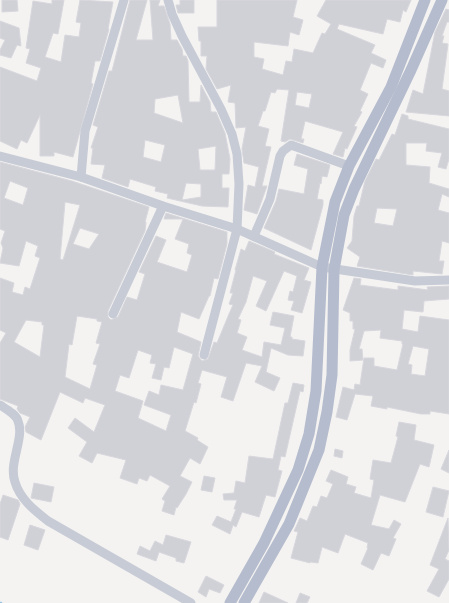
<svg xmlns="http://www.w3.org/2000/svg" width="449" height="603" font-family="'Fira Sans Condensed',sans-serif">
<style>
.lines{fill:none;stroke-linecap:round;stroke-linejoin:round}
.stream{stroke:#98c4e5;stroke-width:2.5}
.building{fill:#d0d1d6;stroke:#d7d7dd;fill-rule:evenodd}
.minor{stroke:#c7cbd5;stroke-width:9}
.major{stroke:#b5bccd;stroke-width:11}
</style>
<rect width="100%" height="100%" fill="#f4f3f2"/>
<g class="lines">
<!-- stream -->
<polyline class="stream" points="0,603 1,603"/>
</g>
<!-- building -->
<g class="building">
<polygon points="2,0 17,0 18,11 2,12"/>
<polygon points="52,0 64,0 58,34 53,33 45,57 61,62 65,35 79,37 81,23 76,22 80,0 113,2 108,29 109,29 100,61 95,61 91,83 93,84 73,157 54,152 54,156 40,156 40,115 27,143 21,140 17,149 0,141 0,67 37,81 41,68 26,63 30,49 26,48 33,1 52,4"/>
<path d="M130,0H147L136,40H153L150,0H160L158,6H164L170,24L171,40H177L182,49L183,56H186L188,61L189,102H200L201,85L210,102L211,112H216L225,133L230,159L229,174H222V188H229L228,207L202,206L167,198L168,194L155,191L156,187L130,179L128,187L102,178L105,165L91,164L93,148H91L98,127L93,125L109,71H112ZM178,95L183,123L154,113L155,99ZM145,140L165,145L161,162L143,157ZM216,146L215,170H200L198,149ZM186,183L201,184V197L182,200Z"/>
<polygon points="180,0 194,0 194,13 178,13 176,5 180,5"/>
<path d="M217,0H297L293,17L303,20L299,35L290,32L288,46L254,42V57L264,59L262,69L283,75L286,61L292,62L294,49L313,53L322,33L325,34L331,24L317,16L326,0H411L406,12L403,10L400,22L387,19L383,34L339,24L337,29L375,45L371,53L386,60L383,68L371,63L360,90L368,94L360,111L362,112L354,126L357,127L347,149L345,148L343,157L333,154L343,132L305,121L301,139H304L303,143L290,139L285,142L281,141L289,90L277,89L275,93L271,92L265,111H263L258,126L269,129L265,146L271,147L262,186H267L257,214L244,210L248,185L255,187L259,167L244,163L242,149L246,127L236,128L235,103L228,102L231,85L217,89L206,69L207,56H201V41H199L198,27H217ZM297,92L312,94L309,108L295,105Z"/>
<polygon points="446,9 449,10 449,22 447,22 442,36 444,36 442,43 448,44 442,89 449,91 449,116 406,112 413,90 423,94 435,32"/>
<polygon points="0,21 19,28 21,46 17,45 11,58 0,55 0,50 5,40 0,38"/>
<path d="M402,114L408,116V119L449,129V159L446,169L438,167L442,153L426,151L427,143H406V165L430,167L429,183L449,189V197L442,194L438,210L449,213V243L442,241L439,261H444L442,274L413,271V275L357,266L360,257L347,248L352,241L354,216L357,206H359L365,181L376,159L379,160L392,134L395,135ZM377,208L397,209L393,226L374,223Z"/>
<polygon points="297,154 330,165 327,177 322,176 321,184 320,183 317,199 323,200 323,205 311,250 264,228 276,201 279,189 304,194 308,169 294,165"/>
<path d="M0,162L72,181L149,207L145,222H146L145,231L108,311V317L111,320L118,317L127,297L137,300L145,274L139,272L156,236L166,240L157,262L187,272L192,255L187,253L189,244L175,239L183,219H164L166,213L227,232V244L218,279L214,278L210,296H209L199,319L181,312L177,332L201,342L198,356L202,361L208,359L214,342L217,343L229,314L233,305L229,304L233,293H230L236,270H235L241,249L245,251L249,241L275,252L274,254L309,268L304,280L311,282L302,313L291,310L294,301L288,300L290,291L293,292L297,276L284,271L266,311L256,306L267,281L253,276L246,302L238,319L241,320L237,333L247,337L242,350L262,357L264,342L281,345L285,328L270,325L273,312L294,316L290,337H292V339L305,341L303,356L288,355L271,348L266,372L280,378L274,391L255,382L262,366L246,363L233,401L221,397L227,377L202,370L198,383L201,384L196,403L194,402L185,431L198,438L197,440L208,447L200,464L190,458L180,476L192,482L186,494L177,508L176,507L174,515L162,511L165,501L162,499L170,486L150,475L147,481L139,478L137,484L120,478L126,460L97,453L92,463L79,456L87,442L68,428L75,418L94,432L105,405L85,398L83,403L60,392L41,440L26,432L25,427L30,417L20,413L17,409L18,406L0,399V343L6,333L0,330V278L14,283L12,292L23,295L25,287L30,289L40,258L35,256L38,246L26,241L19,266L0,263L3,248L1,243L5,231L0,229ZM10,181L28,188L23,205L4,198ZM65,202L80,205L63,260L60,259ZM80,228L99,234L89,249L73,244ZM77,316L97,319V321L102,322L96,343L100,344L93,364L97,365L90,389L65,377L69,344L72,345ZM26,320L42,322V325H44L40,357L14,342ZM174,347L193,354L183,390L161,385L159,395L149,391L144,405L171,415L166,431L138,418L143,401L115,391L120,375L129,378L138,350L152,355L150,363L156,364L152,378L161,380L164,367L169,368Z"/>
<path d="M354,278L361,279L360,285L398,290V286L428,290L427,287L449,286V299L424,301L423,312L404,310L402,329L418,332L420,316L449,320V414L430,411V414H421L387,407V409L371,406L373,396L355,394L347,420L336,417L343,387L354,390L355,384L360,385L364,358H374V366L397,370L403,344H402V341L380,338L381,330L364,331L359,349H362L363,360L350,361V350L355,329H353V321H350V313L343,310ZM413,346L429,349L425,376L411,374L412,365L408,364Z"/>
<polygon points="293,383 304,385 303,392 300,391 285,457 281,456 278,470 282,471 275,497 266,495 259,517 242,512 236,527 233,525 230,534 212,525 217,516 231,522 236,509 234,509 237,500 224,500 223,494 234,493 236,481 245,483 249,456 273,459 285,403 288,403"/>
<polygon points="399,422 416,425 414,440 434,445 429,467 420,464 405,502 380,495 371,525 389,529 394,520 401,524 393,538 396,539 389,556 381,553 373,570 361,564 368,548 367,548 368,543 345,534 338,553 322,547 318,563 310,562 310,563 291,558 298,532 294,531 300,518 307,521 313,506 317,507 321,496 327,498 333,484 326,481 331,470 348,477 346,484 356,487 354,493 371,498 374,480 370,479 373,460 391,463 398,437 396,436"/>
<polygon points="335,449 343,451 342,458 334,456"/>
<polygon points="449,450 449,473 441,469"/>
<polygon points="204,476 215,478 212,492 201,490"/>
<polygon points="34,483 54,487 51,502 31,498"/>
<polygon points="433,487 449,491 443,517 426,512"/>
<polygon points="3,495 18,500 20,504 8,540 0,537 0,504"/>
<polygon points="448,518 449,550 445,559 449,561 449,579 439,597 427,591 439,569 430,565"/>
<polygon points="30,525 45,530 38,550 24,545"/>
<polygon points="166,535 191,542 184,563 176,561 176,558 159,552 156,561 137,554 140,546 150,551 155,541 163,545"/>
<polygon points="206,576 224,585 220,593 209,589 206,597 198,592"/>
<polygon points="264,592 288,603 259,603"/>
<polygon points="300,593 310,597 307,603 296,603"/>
</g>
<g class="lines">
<!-- minor -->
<g class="minor">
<polyline points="168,0 172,14 182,36 221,109 232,134 237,154 239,184 237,229 204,355"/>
<polyline points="0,156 81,177 163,206 237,229 322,267 415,281 449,280"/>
<polyline points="81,177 85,131 124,0"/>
<polyline points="254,236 270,199 280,156 283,151 291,145 349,166"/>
<polyline points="113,314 163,206"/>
<path d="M0,405C6,409 16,414 18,421C25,438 8,463 15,482C20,499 34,510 48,521L191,603"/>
</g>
<!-- major -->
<g class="major">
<polyline points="230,603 264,543 298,470 309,434 316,391 322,267 335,202 349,166 391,87 425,0"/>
<polyline points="244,603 289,524 319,450 327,412 332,375 334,270 344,215 354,189 411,70 442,0"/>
</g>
</g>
</svg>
